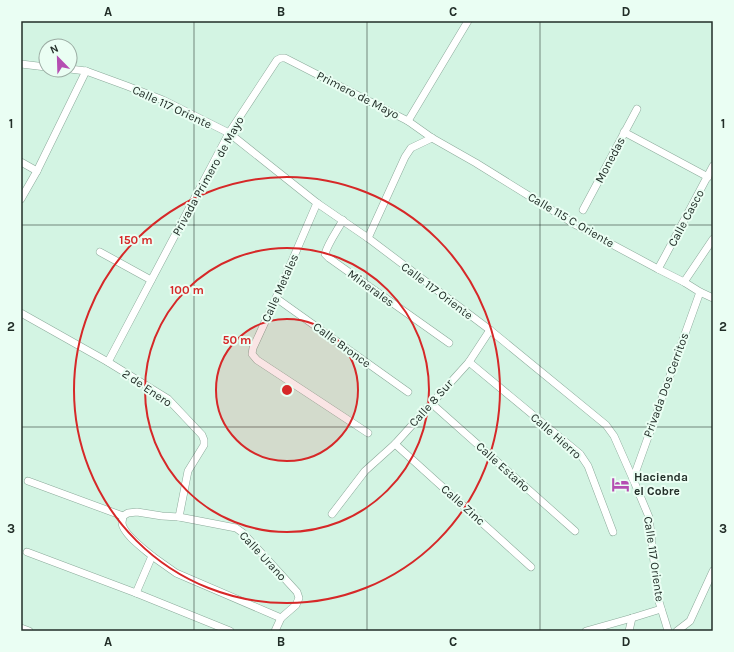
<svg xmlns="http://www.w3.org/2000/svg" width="734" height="652" font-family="Karla,sans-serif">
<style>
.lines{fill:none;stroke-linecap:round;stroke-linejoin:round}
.minor-casing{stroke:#8baa9a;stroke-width:8}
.minor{stroke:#fff;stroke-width:7}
.grid{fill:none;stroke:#222e28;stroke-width:1;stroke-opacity:0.55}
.ring{fill:none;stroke:#d62828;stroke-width:2}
.labels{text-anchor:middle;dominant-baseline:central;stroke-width:4;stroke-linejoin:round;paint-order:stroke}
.street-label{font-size:12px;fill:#222e28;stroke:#eafef3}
.poi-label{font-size:12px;font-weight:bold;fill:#222e28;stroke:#eafef3;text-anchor:start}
.centre{fill:#d62828;stroke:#eafef3;stroke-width:2}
.ring-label{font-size:12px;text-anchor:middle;font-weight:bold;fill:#d62828;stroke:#eafef3;stroke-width:4;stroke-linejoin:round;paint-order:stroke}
.neatline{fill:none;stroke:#222e28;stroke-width:1.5}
.grid-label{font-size:13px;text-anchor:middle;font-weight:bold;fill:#222e28}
</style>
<rect width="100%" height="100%" fill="#d3f4e3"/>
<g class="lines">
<defs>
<g id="minor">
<polyline points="21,64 46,67"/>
<path d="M70,69L86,71L127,86L163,100L229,133L317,203L368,238L490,330L606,425L614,436L633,479L649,517L658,598C661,609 665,620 668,631"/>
<polyline points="408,121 468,21"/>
<polyline points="624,132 708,177"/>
<polyline points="21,162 37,171"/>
<polyline points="21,199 37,171 86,71"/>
<polyline points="317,203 276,298 253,348 252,354 257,360 368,433"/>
<polyline points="583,210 637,109"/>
<path d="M343,220C337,231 328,243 325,254L329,258L449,343"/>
<polyline points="368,238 405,157 411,148 432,138"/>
<polyline points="100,252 151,280"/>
<polyline points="658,269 664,258 713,166"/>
<polyline points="684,282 713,239"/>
<polyline points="276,298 408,392"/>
<path d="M21,313L108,362L168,399L202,435L204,440V445L188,471L179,517L162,516L137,512L128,513L123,516C123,517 122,522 122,523C123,534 144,549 152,556L136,593"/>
<polyline points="108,362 229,133 277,60 281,58 285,58 408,121 432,138 476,163 576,225 658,269 684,282 700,292 713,298"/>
<polyline points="469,362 580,454 588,466 613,532"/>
<polyline points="431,403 575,531"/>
<polyline points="395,444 531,567"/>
<polyline points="633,479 700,292"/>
<polyline points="28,481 123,516"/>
<polyline points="332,514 365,471 395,444 469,362 490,330"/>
<polyline points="179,517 236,528 243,533 297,592 299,598 296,605 281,618 275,631"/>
<polyline points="27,552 136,593 230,631"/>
<polyline points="152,556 176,573 281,618"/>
<polyline points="21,628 29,631"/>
<polyline points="586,631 632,618 661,609"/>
<polyline points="629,631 632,618"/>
<polyline points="677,631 690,621 713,571"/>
</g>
</defs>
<!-- minor casing -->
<use href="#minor" class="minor-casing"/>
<!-- minor -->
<use href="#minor" class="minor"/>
</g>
<!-- grid -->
<path class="grid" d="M194,21V631M367,21V631M540,21V631M21,225H713M21,427H713"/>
<!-- distance rings -->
<circle cx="287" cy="390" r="71" fill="#d62828" fill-opacity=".12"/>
<g class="ring">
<circle cx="287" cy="390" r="71"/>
<circle cx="287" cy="390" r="142"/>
<circle cx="287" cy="390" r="213"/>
</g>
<!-- icons -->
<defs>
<symbol id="hotel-bare" viewBox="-9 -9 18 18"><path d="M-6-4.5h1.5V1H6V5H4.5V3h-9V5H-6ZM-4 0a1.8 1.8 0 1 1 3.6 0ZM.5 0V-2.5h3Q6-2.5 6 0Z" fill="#b54eb2" stroke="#eafef3" stroke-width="2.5" paint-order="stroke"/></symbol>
</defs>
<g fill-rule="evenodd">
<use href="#hotel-bare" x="608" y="472" width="25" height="25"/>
</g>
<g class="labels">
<!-- street labels -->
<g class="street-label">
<text transform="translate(358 95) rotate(27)">Primero de Mayo</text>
<text transform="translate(172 107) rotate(25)">Calle 117 Oriente</text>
<text transform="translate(610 160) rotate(-62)">Monedas</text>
<text transform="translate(208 176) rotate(-61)">Privada Primero de Mayo</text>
<text transform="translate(686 218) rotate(-62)">Calle Casco</text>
<text transform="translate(571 220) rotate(30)">Calle 115 C Oriente</text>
<text transform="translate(280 288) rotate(-66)">Calle Metales</text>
<text transform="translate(371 288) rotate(36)">Minerales</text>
<text transform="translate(437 291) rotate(37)">Calle 117 Oriente</text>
<text transform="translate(342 345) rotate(36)">Calle Bronce</text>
<text transform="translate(666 385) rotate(-70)">Privada Dos Cerritos</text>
<text transform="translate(147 388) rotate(34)">2 de Enero</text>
<text transform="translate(431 403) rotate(-48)">Calle 8 Sur</text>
<text transform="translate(556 436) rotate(41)">Calle Hierro</text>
<text transform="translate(503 467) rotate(42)">Calle Estaño</text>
<text transform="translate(463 505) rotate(42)">Calle Zinc</text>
<text transform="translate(263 556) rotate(47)">Calle Urano</text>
<text transform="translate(654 559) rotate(82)">Calle 117 Oriente</text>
</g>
<!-- poi labels -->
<g class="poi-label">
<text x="634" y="477">Hacienda<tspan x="634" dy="14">el Cobre</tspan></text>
</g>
</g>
<circle cx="287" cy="390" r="6" class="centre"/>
<g class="ring-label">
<text x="136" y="244">150 m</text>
<text x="187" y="294">100 m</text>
<text x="237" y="344">50 m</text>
</g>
<!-- border -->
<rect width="734" height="652" fill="none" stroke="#eafef3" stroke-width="44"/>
<!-- north arrow -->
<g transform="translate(58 58) rotate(337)"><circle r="19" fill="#eafef3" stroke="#9aaba2"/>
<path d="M0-3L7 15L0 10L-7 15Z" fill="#b54eb2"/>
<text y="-6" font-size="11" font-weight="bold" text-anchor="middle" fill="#222e28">N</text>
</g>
<rect x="22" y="22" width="690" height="608" class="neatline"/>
<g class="grid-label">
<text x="108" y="16">A</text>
<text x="281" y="16">B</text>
<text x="453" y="16">C</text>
<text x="626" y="16">D</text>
<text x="11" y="128">1</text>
<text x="723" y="128">1</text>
<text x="11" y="331">2</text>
<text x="723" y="331">2</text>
<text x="11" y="533">3</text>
<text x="723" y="533">3</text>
<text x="108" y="646">A</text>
<text x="281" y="646">B</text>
<text x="453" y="646">C</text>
<text x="626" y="646">D</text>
</g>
</svg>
